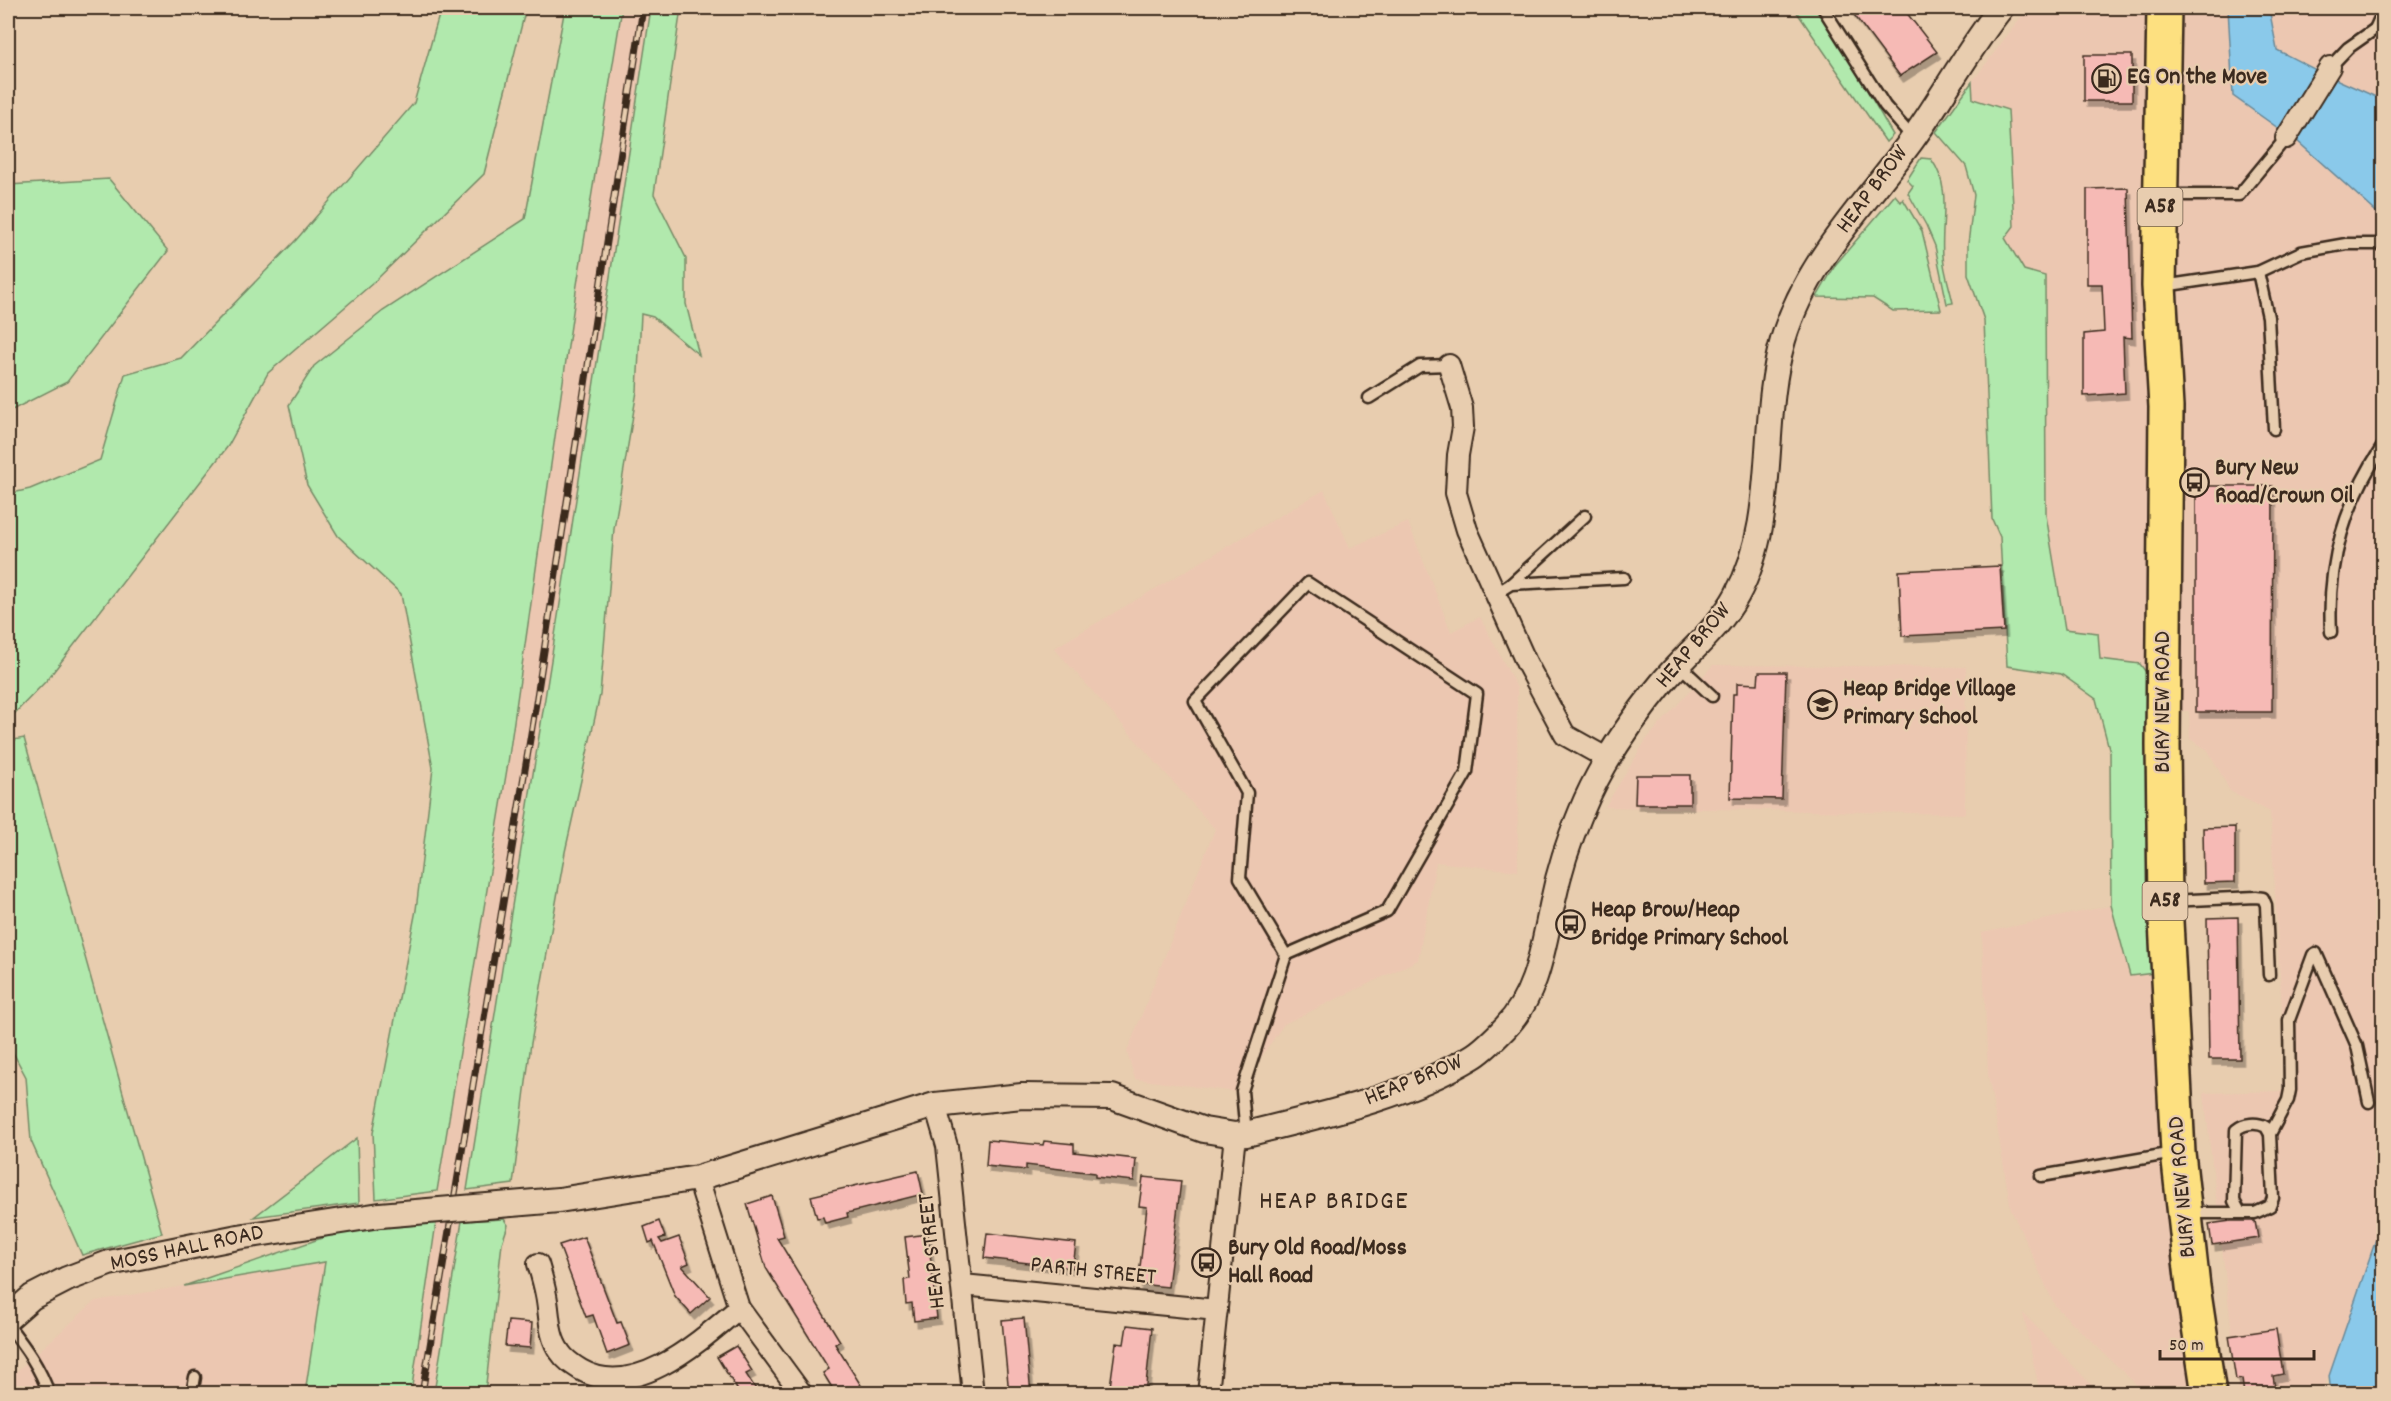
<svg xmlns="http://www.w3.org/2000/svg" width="2391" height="1401" font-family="Dekko,sans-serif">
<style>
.built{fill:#ecc7b1}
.green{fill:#b1e9ad;stroke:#768a66;stroke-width:1.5}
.water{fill:#8ac9ea;stroke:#6a8998;stroke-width:1.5}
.building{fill:#f6bab5;stroke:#3b2a1e;stroke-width:1.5;filter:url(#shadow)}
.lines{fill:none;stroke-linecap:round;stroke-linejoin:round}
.service-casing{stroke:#3b2a1e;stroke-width:15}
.minor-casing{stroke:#3b2a1e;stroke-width:24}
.tertiary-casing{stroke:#3b2a1e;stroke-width:28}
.trunk-casing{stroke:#3b2a1e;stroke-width:38}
.service{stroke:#e8cdaf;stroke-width:10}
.minor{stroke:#e8cdaf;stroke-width:20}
.tertiary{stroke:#e8cdaf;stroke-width:24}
.trunk{stroke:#fde080;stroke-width:33}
.rail-casing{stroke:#3b2a1e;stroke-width:7}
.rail{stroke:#e8cdaf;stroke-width:4.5;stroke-dasharray:14;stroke-linecap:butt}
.tertiary-bridge-casing{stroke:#3b2a1e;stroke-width:28;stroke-linecap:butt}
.tertiary-bridge{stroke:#e8cdaf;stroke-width:24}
.labels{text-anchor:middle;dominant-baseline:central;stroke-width:4.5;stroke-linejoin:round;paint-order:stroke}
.shield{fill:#e8cdaf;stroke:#6f5b4a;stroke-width:1.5}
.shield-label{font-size:22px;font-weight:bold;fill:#3b2a1e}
.poi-label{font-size:24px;font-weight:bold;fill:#3b2a1e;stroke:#e8cdaf;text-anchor:start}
.street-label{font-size:24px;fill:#3b2a1e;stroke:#e8cdaf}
.quarter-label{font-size:27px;letter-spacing:1.5px;fill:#3b2a1e;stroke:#e8cdaf}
</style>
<defs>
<filter id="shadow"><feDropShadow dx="3.5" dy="6" stdDeviation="0" flood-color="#0004"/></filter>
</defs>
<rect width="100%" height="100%" fill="#e8cdaf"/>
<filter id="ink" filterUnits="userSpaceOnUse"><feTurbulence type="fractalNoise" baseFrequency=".0167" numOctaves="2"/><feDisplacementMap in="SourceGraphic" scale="12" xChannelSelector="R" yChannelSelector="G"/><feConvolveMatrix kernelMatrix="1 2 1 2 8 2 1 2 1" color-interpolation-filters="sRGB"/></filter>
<g filter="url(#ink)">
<!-- built -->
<g class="built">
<polygon points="622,8 651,8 562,591 467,1190 437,1191 508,763 576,291"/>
<polygon points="2028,8 2228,8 2233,97 2295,139 2383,218 2384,1219 2329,1376 2320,1393 2239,1393 2204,1093 2287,1091 2270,812 2230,791 2208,750 2190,739 2189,711 2151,712 2099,659 2065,629 2046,515 2045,276 2024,270 2005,238 1973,99 1972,82"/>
<polygon points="2269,8 2383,8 2383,100 2356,89 2277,50"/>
<polygon points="1324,490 1350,548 1408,522 1451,632 1480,617 1517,688 1518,871 1436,862 1418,960 1284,1024 1237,1092 1135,1079 1127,1052 1215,829 1054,648"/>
<polygon points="1713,665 1966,667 1965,814 1605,807 1646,740"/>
<polygon points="2151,897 2165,1196 2193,1393 2145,1393 2055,1306 2011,1209 1988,1074 1982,933"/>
<polygon points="462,1221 434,1393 411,1394 436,1223"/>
<polygon points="326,1262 305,1393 8,1394 8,1379 95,1301"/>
<polygon points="2023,1313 2099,1393 2040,1393"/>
</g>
<!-- green -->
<g class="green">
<polygon points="441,8 526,8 484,174 373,283 268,373 228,446 47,680 14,714 8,715 8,494 30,489 100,460 125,374 181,358 296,240 414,103"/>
<polygon points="565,8 622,8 576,291 508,763 437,1191 376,1199 373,1133 416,910 433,768 401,594 338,536 307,485 289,405 314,366 383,311 525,219"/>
<polygon points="651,8 681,8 654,194 686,258 686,304 699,355 653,317 641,314 637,391 614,529 600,695 565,852 531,1043 513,1184 467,1190 562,591"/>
<polygon points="1794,8 1816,8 1834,33 1893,135 1886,142"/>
<polygon points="1972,82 1973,99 2008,110 2014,226 2005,238 2024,270 2045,276 2046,515 2065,629 2098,633 2100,659 2140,664 2148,675 2154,973 2130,976 2111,905 2110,752 2096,699 2061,674 2007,666 2000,537 1992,519 1984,320 1968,274 1968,244 1974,195 1966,166 1936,132"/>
<path d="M1921,158L1931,159C1953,189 1940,223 1943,256C1944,272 1950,288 1953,303L1947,304L1935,246L1926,225L1908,193L1913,186L1907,180Z"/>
<polygon points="109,179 168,251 67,382 8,412 8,185"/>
<polygon points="1895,195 1901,202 1903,199 1922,231 1941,310 1893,311 1873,298 1817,297 1836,264"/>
<polygon points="24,738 162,1233 82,1255 31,1141 26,1077 8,1043 8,741"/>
<polygon points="357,1138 359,1203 254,1217"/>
<polygon points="504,1219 508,1225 502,1243 485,1393 434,1393 462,1221"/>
<polygon points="436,1223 411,1393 305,1393 325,1262 184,1286 339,1232"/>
</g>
<!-- water -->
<g class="water">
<polygon points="2228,8 2269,8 2277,50 2322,73 2285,133 2233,96"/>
<polygon points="2331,77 2383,100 2383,218 2295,139"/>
<polygon points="2383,1219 2383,1393 2331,1393 2329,1376"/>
</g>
<!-- building -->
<g class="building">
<polygon points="1849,8 1903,8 1937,52 1900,76"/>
<rect x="2084" y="55" width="48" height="46"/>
<polygon points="2128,188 2132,338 2123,337 2125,393 2084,396 2084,334 2104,332 2102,284 2087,284 2087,189"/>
<polygon points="2196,486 2273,486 2272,712 2196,712"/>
<polygon points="2000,566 2004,631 1902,636 1899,571"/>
<polygon points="1759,672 1786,672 1782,799 1730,798 1733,694 1737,694 1737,683 1758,684"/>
<polygon points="1636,775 1690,775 1690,804 1635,804"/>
<polygon points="2235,827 2235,882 2204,883 2203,828"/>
<polygon points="2238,917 2240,1059 2209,1059 2207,918"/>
<polygon points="988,1140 1043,1145 1044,1141 1074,1144 1074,1152 1136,1159 1134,1181 1095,1177 1095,1173 1026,1165 1026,1170 986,1166"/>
<polygon points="918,1171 923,1194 847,1213 848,1217 825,1223 823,1217 817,1218 811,1196"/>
<polygon points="1143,1177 1181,1181 1168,1287 1138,1284 1147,1207 1139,1206"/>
<polygon points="772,1196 784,1236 777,1238 840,1341 835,1344 862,1387 852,1394 836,1394 823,1373 829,1369 766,1268 747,1204"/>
<polygon points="659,1221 665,1237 659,1239 662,1243 679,1237 689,1263 682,1266 710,1297 691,1314 675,1296 653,1241 649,1243 644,1227"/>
<polygon points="2255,1221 2258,1238 2212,1245 2209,1224 2231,1221"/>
<polygon points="987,1233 1076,1243 1073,1268 984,1258"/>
<polygon points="928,1234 937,1318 914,1321 912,1303 906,1304 904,1280 910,1279 905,1237"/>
<polygon points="584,1237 617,1323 621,1322 630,1345 607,1354 593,1315 586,1317 559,1245"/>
<polygon points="1024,1318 1031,1394 1009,1394 1002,1320"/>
<polygon points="508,1321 532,1323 530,1348 505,1346"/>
<polygon points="1127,1325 1152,1328 1145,1394 1109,1394 1116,1343 1124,1344"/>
<polygon points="2276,1329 2283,1374 2273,1376 2276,1394 2244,1394 2242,1379 2236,1380 2229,1336"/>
<polygon points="736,1346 752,1371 746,1374 759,1394 740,1394 717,1357"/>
</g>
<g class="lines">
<defs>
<g id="service">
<polyline points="1823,8 1885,106 1913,138"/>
<polyline points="2384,9 2375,29 2384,35"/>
<polyline points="2330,67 2348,48 2375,29"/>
<polyline points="2163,195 2239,195 2286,138"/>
<polyline points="2258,272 2268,317 2274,429"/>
<polyline points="2163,286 2258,272 2301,252 2346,244 2384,244"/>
<polyline points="1369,398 1420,366 1449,365"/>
<polyline points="1511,584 1585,516"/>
<polyline points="1495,594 1511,584 1624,578"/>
<path d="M2331,632C2327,562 2345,503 2384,444"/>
<polyline points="1679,665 1712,696"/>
<polyline points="2169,901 2256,897 2263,898 2266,905 2269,975"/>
<polyline points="1246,1134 1242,1091 1286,955 1387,911 1467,772 1477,694 1308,583 1195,701 1247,793 1240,878 1286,955"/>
<polyline points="2041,1176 2174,1153"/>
<path d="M2240,1212L2234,1201L2236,1130C2244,1123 2257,1122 2266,1127L2270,1134"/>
<polyline points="2188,1213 2255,1213 2270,1206 2273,1198 2270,1134 2288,1100 2290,1090 2289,1020 2313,955 2316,953 2357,1046 2369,1102"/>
<path d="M8,1325C25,1347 40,1367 49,1394"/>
<polyline points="192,1394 195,1377"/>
</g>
<g id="minor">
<polyline points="2286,138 2330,67"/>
<polyline points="1449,365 1462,408 1463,427 1458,455 1456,493 1467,530 1526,662 1565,735 1608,759"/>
<polyline points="935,1105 947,1146 973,1394"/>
<polyline points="698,1178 739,1308 802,1394"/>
<path d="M538,1264C541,1274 544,1284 546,1295C550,1314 548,1336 560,1352C565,1360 573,1365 581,1370C635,1401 700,1341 739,1308"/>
<polyline points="963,1285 1217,1310"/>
<polyline points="1208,1394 1235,1135"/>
</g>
<g id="tertiary">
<path d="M511,1204L559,1200L698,1178L935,1105L1022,1096L1112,1097L1204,1130L1235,1135L1246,1134C1322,1115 1404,1098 1472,1057C1484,1050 1495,1038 1505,1028C1538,994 1543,946 1553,901C1559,871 1569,840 1581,812C1600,765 1630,722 1662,683C1687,653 1718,630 1737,595C1779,518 1759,422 1783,340C1806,262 1865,204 1912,140C1943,97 1968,49 2001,8"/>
<polyline points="8,1318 32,1297 67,1279 109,1263 238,1237 380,1215"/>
</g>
<polyline id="trunk" points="2164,8 2159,286 2166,407 2163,746 2165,902 2178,1153 2193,1287 2209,1394"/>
</defs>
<!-- service casing -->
<use href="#service" class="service-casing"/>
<!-- minor casing -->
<use href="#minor" class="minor-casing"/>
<!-- tertiary casing -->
<use href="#tertiary" class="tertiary-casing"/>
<!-- trunk casing -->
<use href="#trunk" class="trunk-casing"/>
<!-- service -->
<use href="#service" class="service"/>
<!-- minor -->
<use href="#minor" class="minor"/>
<!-- tertiary -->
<use href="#tertiary" class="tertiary"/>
<!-- trunk -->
<use href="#trunk" class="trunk"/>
<defs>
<polyline id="rail" points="422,1394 536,703 643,8"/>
</defs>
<!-- rail casing -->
<use href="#rail" class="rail-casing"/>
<!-- rail -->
<use href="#rail" class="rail"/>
<defs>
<polyline id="tertiary-bridge" points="380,1215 511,1204"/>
</defs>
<!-- tertiary-bridge casing -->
<use href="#tertiary-bridge" class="tertiary-bridge-casing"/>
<!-- tertiary-bridge -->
<use href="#tertiary-bridge" class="tertiary-bridge"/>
</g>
</g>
<!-- icons -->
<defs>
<symbol id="fuel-ring" viewBox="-11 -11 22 22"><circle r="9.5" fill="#e8cdaf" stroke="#3b2a1e" stroke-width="1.5"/><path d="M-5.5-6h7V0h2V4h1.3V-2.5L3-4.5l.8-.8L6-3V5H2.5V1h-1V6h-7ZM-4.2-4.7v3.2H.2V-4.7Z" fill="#3b2a1e"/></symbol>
<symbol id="bus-ring" viewBox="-11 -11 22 22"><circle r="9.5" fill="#e8cdaf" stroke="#3b2a1e" stroke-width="1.5"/><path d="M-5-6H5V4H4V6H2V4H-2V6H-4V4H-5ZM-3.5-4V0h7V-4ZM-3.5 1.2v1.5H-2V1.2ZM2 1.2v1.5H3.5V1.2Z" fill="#3b2a1e"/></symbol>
<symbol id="school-ring" viewBox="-11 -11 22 22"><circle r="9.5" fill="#e8cdaf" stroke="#3b2a1e" stroke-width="1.5"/><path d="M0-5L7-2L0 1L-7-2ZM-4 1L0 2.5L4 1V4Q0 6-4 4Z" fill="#3b2a1e"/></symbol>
</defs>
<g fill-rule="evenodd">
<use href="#fuel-ring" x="2090" y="62" width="33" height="33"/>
<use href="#bus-ring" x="2178" y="466" width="33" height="33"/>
<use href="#school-ring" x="1806" y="688" width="33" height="33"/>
<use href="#bus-ring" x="1554" y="908" width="33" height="33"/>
<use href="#bus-ring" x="1190" y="1246" width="33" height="33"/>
</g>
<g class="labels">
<!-- shield labels -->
<g class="shield">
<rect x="2137.5" y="188" width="45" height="38" rx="4.5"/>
<rect x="2142.5" y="882" width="45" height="38" rx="4.5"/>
</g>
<g class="shield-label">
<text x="2160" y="207">A58</text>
<text x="2165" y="901">A58</text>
</g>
<!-- poi labels -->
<g class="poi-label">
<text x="2127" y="78">EG On the Move</text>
<text x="2215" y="469">Bury New<tspan x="2215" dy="28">Road/Crown Oil</tspan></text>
<text x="1843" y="690">Heap Bridge Village<tspan x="1843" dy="28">Primary School</tspan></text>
<text x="1591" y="911">Heap Brow/Heap<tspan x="1591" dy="28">Bridge Primary School</tspan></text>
<text x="1228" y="1249">Bury Old Road/Moss<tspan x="1228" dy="28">Hall Road</tspan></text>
</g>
<!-- street labels -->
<g class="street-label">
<text transform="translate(1873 190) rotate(-53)">HEAP BROW</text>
<text transform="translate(1694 646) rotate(-50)">HEAP BROW</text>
<text transform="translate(2164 702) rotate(-90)">BURY NEW ROAD</text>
<text transform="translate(1414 1081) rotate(-22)">HEAP BROW</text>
<text transform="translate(2183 1187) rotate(-95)">BURY NEW ROAD</text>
<text transform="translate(187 1249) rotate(-12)">MOSS HALL ROAD</text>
<text transform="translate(933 1251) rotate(-96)">HEAP STREET</text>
<text transform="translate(1093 1272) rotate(6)">PARTH STREET</text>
</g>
<!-- quarter labels -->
<g class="quarter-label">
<text x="1334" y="1202">HEAP BRIDGE</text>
</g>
</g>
<!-- margin -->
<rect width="2391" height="1401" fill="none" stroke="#e8cdaf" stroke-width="30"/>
<rect x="15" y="15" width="2361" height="1371" fill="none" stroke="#3b2a1e" stroke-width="2" filter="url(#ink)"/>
<!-- scale -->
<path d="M2160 1350v9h154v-9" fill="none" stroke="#3b2a1e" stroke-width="3"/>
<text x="2169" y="1350" font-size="18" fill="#3b2a1e" stroke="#e8cdaf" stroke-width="4.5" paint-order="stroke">50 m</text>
</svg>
